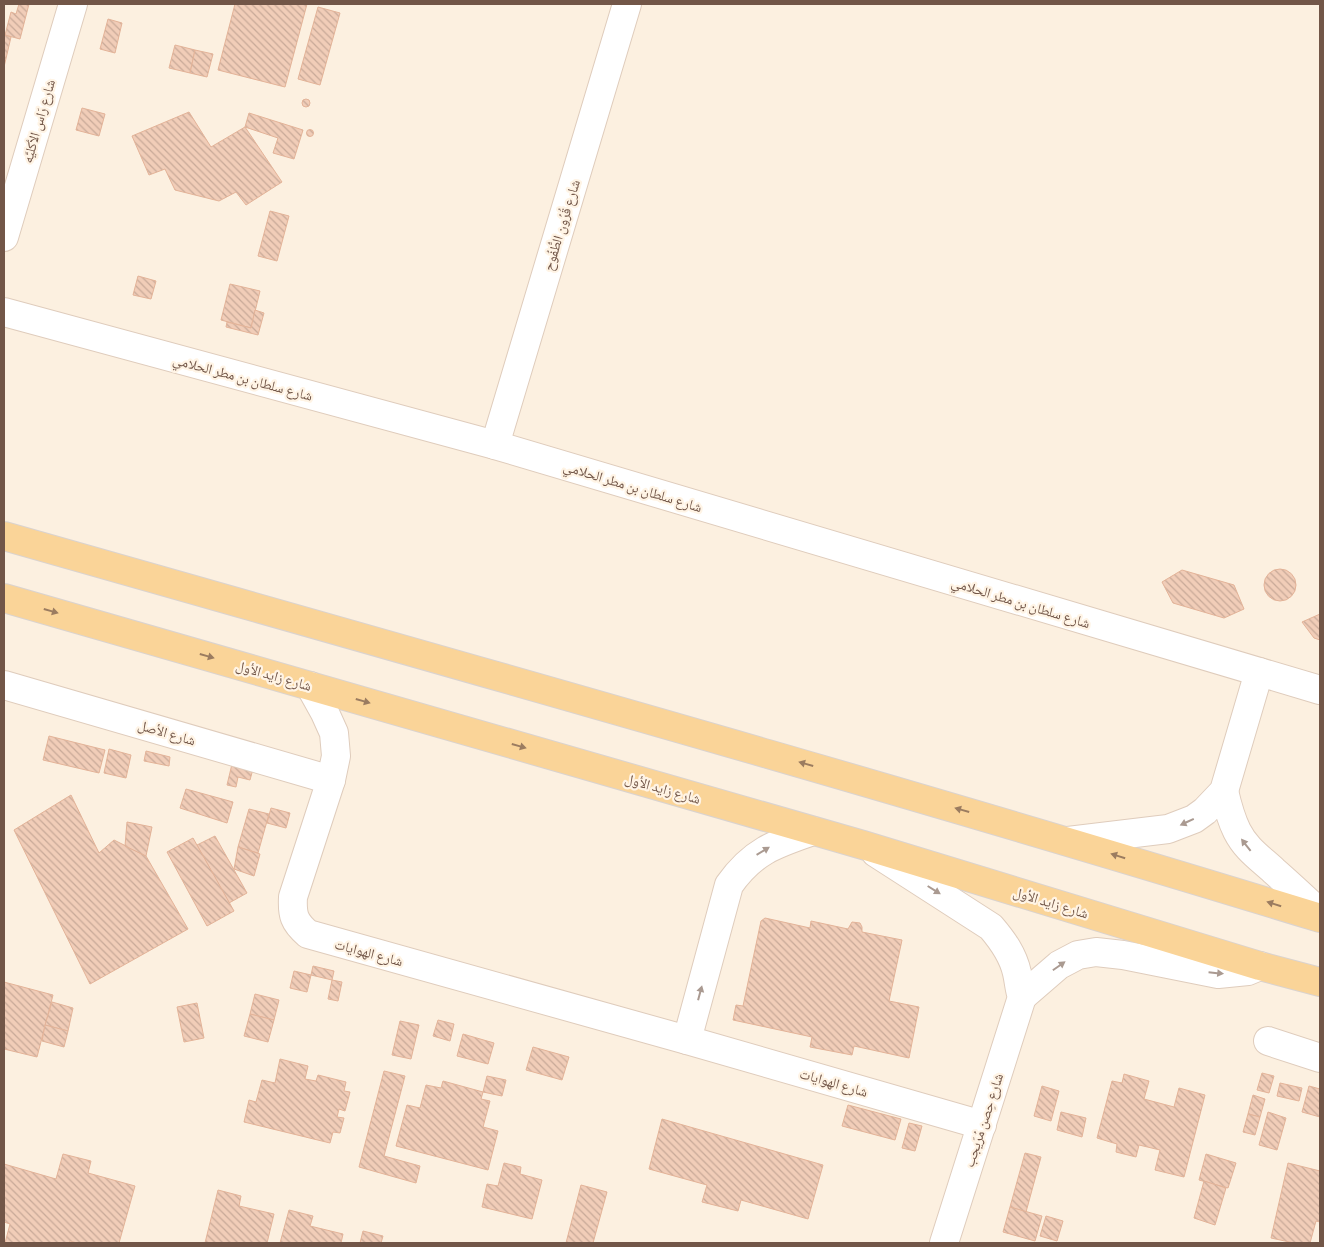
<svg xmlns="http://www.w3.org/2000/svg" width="1324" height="1247" font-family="Barlow,'Noto Naskh Arabic',sans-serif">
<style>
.building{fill:url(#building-back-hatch);stroke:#e3b398}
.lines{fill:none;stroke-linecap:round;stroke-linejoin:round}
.street-casing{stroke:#dfccbc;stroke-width:30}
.primary-casing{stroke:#dad3cf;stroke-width:30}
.street{stroke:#fff;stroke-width:28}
.primary{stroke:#fad498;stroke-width:28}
.oneway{fill:#9b7c60}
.oneway2{fill:#aa9a91}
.labels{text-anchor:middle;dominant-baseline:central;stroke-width:4.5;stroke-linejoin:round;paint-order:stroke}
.street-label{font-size:14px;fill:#725648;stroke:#fff4e5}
</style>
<defs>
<pattern id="building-back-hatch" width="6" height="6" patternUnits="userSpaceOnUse" patternTransform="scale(1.25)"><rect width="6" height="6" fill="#f1cdb8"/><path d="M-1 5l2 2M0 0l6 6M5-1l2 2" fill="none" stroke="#c8a998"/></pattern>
</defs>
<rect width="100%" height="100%" fill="#fcf0e0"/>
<!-- building -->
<g class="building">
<polygon points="19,4 29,4 20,39 5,35 11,12 16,14"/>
<polygon points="235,4 307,4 285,87 218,70"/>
<polygon points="318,7 340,13 320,85 298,79"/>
<polygon points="108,19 122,23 115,53 100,49"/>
<polygon points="4,35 11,37 4,67"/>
<polygon points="175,45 195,50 190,73 169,68"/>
<polygon points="195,50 213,54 207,77 190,73"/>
<circle cx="306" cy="103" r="4"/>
<polygon points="82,108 105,114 99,136 76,130"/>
<polygon points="189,112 211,147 245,127 282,182 246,205 236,192 219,201 175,190 165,169 149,175 132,136"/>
<polygon points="249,113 303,130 294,159 273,153 278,138 245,127"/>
<circle cx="310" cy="133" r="3.5"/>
<polygon points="270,211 289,216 277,261 258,256"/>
<polygon points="138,276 156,281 151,299 133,295"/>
<polygon points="230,284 260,291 251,328 221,320"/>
<polygon points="255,310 264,313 258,335 226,327 227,322 251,328"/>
<circle cx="1280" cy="585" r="16"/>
<polygon points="1182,570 1234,585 1244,609 1224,618 1173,603 1162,582"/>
<polygon points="1320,614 1320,640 1314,638 1302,622"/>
<polygon points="49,736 105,750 99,773 43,760"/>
<polygon points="109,749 131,755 126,778 104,773"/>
<polygon points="146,751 170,757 169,766 144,761"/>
<polygon points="232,764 253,769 250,780 238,777 236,787 227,785"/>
<polygon points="186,789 233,802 227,823 180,808"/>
<polygon points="71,795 99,853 114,840 146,856 188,929 90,984 14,830"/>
<polygon points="271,808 290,813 286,828 267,823"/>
<polygon points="249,809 269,814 258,853 238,847"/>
<polygon points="127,822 152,827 146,856 125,846"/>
<polygon points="215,836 247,893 229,903 197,845"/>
<polygon points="193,838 234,911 207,926 167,852"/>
<polygon points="238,847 260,854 254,876 234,869"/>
<polygon points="765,918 810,928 811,921 848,929 852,922 860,923 862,927 862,932 902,940 889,1001 919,1007 909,1058 854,1046 852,1055 810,1047 812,1037 733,1020 736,1005 743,1006 761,921"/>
<polygon points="313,966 334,971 332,980 311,975"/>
<polygon points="294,971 311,975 307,992 290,988"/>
<polygon points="332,980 342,982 338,1001 328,999"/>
<polygon points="4,982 53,995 37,1057 4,1049"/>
<polygon points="255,994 279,1000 274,1020 250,1014"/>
<polygon points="52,1002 73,1008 68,1031 45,1025"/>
<polygon points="197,1003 204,1038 184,1042 177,1007"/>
<polygon points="250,1014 274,1020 268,1042 244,1036"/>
<polygon points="438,1020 454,1024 450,1041 433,1036"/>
<polygon points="400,1021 419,1025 411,1059 392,1055"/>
<polygon points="45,1025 68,1031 64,1047 42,1041"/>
<polygon points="463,1034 494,1043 488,1064 457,1056"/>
<polygon points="533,1047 569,1057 562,1080 526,1070"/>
<polygon points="280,1059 308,1066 305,1079 316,1081 318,1075 346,1082 344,1091 350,1092 345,1111 339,1109 337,1117 344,1118 340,1133 333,1132 330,1143 244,1122 249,1100 256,1102 262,1080 275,1083"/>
<polygon points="384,1071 405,1076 384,1156 420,1166 416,1183 359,1167"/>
<polygon points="1262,1073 1274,1076 1269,1093 1257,1090"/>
<polygon points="1124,1074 1149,1081 1144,1099 1174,1107 1179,1088 1205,1095 1184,1177 1155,1170 1160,1150 1139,1145 1136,1157 1116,1152 1117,1144 1097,1138 1112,1081 1122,1083"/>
<polygon points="487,1076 506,1080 502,1096 483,1092"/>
<polygon points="443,1081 483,1092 481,1099 490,1101 483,1127 498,1131 488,1170 396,1146 407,1105 420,1108 426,1085 441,1088"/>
<polygon points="1280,1083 1302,1088 1299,1101 1277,1096"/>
<polygon points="1042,1086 1059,1091 1051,1121 1034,1116"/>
<polygon points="1309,1086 1320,1089 1320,1117 1302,1112"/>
<polygon points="1253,1095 1265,1099 1260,1117 1248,1114"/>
<polygon points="848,1105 901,1119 895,1140 842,1126"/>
<polygon points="1061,1112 1086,1118 1082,1137 1057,1130"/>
<polygon points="1268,1112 1286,1118 1277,1150 1259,1145"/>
<polygon points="1248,1114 1260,1117 1255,1135 1243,1132"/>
<polygon points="662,1119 823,1165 808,1219 741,1200 738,1211 702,1202 707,1185 649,1169"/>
<polygon points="909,1123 922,1126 915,1151 902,1148"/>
<polygon points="1025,1153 1041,1157 1026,1212 1010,1207"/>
<polygon points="63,1154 91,1161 88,1173 135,1186 119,1243 77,1243 70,1241 69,1243 5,1243 10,1224 4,1222 4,1164 56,1179"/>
<polygon points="1206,1154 1236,1163 1228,1188 1199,1180"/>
<polygon points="504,1163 521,1167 520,1174 542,1180 532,1219 482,1207 487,1184 498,1186"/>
<polygon points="1288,1163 1320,1171 1320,1222 1316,1221 1310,1243 1294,1243 1271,1238"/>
<polygon points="1204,1181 1226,1188 1215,1225 1194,1218"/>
<polygon points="581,1185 607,1192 593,1243 566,1243"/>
<polygon points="218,1190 241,1196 239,1206 274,1214 267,1243 205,1243"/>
<polygon points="1010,1207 1042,1216 1035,1241 1003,1232"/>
<polygon points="289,1210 313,1216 310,1226 343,1234 341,1243 280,1243"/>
<polygon points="1046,1216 1063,1221 1057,1241 1040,1236"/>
<polygon points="363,1231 383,1236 381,1243 360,1243"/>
</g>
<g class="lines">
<defs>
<g id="street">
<polyline points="4,237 73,4"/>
<polyline points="4,312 495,445 1320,690"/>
<polyline points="495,445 627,4"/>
<polyline points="4,685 331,780"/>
<path d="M310,686L325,713L334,733L336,756L331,780L293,897C292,915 294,922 308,934L687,1040L982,1125"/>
<path d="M1224,791C1227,804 1231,819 1237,831C1246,849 1260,858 1274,871C1290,885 1305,899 1320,913"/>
<polyline points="1068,841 1168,829 1194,819 1205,811 1224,791 1259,672"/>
<path d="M876,853L991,927C1003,941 1013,955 1017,973C1019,981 1019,989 1022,997L944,1243"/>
<polyline points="1022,997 1059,965 1078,955 1096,952 1123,955 1218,974 1248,971 1260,966"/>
<path d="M687,1040L729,885C753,851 775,844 813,831"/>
<polyline points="1268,1041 1320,1058"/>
</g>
<g id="primary">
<path d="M4,536C443,661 883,784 1320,918"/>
<polyline points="4,598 863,845 1260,966 1320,982"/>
</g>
</defs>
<!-- street casing -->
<use href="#street" class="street-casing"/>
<!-- primary casing -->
<use href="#primary" class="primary-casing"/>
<!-- street -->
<use href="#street" class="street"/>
<!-- primary -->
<use href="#primary" class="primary"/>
</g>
<!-- one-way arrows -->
<defs><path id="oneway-solid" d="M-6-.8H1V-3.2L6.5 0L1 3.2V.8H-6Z" transform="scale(1.25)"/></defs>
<g class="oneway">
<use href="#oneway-solid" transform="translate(51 611) rotate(16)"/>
<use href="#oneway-solid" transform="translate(207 656) rotate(16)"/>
<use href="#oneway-solid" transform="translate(363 701) rotate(16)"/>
<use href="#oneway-solid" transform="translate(519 746) rotate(16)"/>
<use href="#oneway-solid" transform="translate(806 764) rotate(-164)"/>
<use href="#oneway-solid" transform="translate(962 810) rotate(-164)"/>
<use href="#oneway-solid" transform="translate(1118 856) rotate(-163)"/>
<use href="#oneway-solid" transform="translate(1274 904) rotate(-163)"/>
</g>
<g class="oneway2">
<use href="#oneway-solid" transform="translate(1187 822) rotate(155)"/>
<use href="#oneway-solid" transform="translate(1246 845) rotate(-128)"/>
<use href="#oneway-solid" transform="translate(763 851) rotate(-31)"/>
<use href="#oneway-solid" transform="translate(934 890) rotate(32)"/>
<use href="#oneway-solid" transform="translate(1059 966) rotate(-35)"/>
<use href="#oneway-solid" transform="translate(1216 973) rotate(6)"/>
<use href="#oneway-solid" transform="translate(700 993) rotate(-75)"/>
</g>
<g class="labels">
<!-- street labels -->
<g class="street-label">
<text transform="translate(38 121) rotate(-74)">شارع رَاس الأكليَّه</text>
<text transform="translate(561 225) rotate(-73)">شارع قُرُون الطُّفُوح</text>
<text transform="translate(243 377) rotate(15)">شارع سلطان بن مطر الحلامي</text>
<text transform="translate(633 486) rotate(17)">شارع سلطان بن مطر الحلامي</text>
<text transform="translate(1021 602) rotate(17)">شارع سلطان بن مطر الحلامي</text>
<text transform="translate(274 675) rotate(16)">شارع زايد الأول</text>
<text transform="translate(167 732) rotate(16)">شارع الأصل</text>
<text transform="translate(663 788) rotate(16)">شارع زايد الأول</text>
<text transform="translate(1051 902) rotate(17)">شارع زايد الأول</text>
<text transform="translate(369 952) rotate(15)">شارع الهوايات</text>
<text transform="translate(834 1082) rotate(16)">شارع الهوايات</text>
<text transform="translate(983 1120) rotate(-72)">شارع حِصن مُرَيجب</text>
</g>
</g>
<!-- border -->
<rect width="1324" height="1247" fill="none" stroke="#725648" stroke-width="10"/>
</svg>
